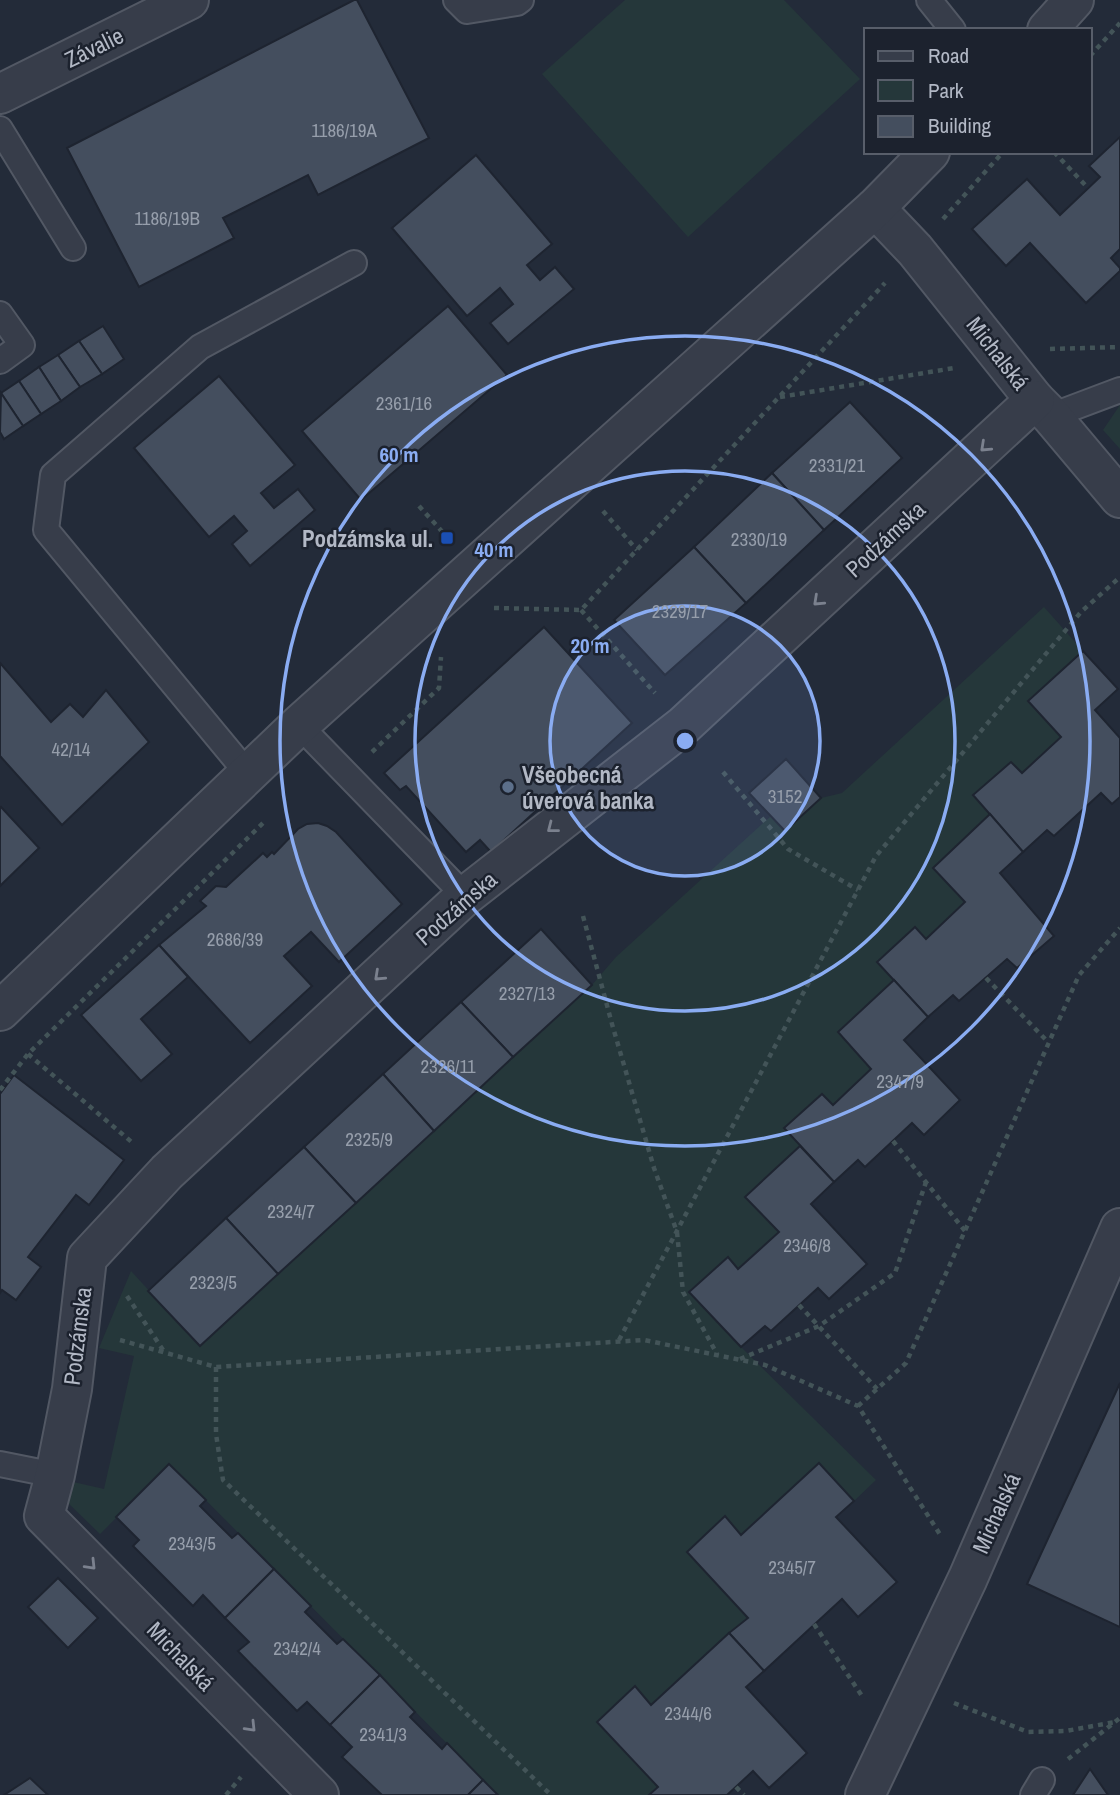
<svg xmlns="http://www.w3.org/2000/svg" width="1120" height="1795" font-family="'Archivo Narrow',sans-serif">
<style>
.green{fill:#25373a}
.building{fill:#444e5e;stroke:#1e2430;stroke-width:2}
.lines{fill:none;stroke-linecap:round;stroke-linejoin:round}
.service-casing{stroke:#525864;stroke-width:28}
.minor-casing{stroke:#525864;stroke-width:42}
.path{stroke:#435458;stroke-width:4.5;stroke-dasharray:5 5;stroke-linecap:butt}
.service{stroke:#373d4a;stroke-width:24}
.minor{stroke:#373d4a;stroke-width:38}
.oneway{stroke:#7b818e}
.ring{fill:none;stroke:#8aacf2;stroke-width:3.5}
.transit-dot{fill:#1a4fb4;stroke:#1c222e;stroke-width:2.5}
.service-dot{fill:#5c6f8a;stroke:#1c222e;stroke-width:2.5}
.labels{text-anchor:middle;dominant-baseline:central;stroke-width:5;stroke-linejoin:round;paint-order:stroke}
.number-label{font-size:19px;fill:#969eab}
.street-label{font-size:23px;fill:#b2b8c5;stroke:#1c222e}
.poi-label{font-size:23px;font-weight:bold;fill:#b2b8c5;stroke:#1c222e;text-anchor:end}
.centre{fill:#8aacf2;stroke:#1c222e;stroke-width:3.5}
.ring-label{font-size:21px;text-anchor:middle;font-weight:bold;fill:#8aacf2;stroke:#1c222e;stroke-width:5;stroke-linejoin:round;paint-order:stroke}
</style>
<rect width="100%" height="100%" fill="#232b39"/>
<!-- green -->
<g class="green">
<polygon points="625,0 784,0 860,79 688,237 542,74"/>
<polygon points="1120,405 1120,449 1103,430"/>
<polygon points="1044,607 1083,651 1028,701 1061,737 1022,773 1010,762 974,795 990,814 933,867 965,902 926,939 915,927 878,961 894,980 838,1031 871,1069 833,1105 785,1128 800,1146 745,1197 779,1232 738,1269 728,1258 741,1347 876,1480 854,1501 819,1463 741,1535 725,1516 687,1551 748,1618 651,1705 635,1686 598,1722 658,1787 660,1795 498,1795 170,1464 100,1534 66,1501 69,1481 104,1489 134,1356 99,1348 131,1271 200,1346 592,985 616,957 771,816 785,831 821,798 842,793"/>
</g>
<!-- building -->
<g class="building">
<polygon points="354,0 357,0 429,138 318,195 308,175 223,218 234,238 139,287 67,148"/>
<polygon points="1120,137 1120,249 1111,258 1120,268 1120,271 1086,303 1030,243 1006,266 972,229 1027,179 1060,215 1100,177 1089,166"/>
<polygon points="476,155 552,244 527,265 540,280 555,267 574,289 508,344 490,323 513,304 500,288 467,316 392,228"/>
<polygon points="448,306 507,375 361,500 302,431"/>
<polygon points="103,326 124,359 102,374 79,341"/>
<polygon points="79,341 102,374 80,387 58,355"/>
<polygon points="58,355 80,387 61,401 39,367"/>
<polygon points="39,367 61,401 41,414 19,381"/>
<polygon points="219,376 295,465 261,493 274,508 298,489 315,510 250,566 232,544 247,531 234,516 209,537 134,448"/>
<polygon points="19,381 41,414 23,426 1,393"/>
<polygon points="1,393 23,426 4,439 0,432"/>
<polygon points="850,402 902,458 824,530 772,473"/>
<polygon points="772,473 824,530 746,603 694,547"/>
<polygon points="694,547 746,603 665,675 614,620"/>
<polygon points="544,627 632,723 491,852 480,840 466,852 406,786 400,790 384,773"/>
<polygon points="1083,651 1118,689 1095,710 1120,738 1120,797 1112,804 1101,793 1054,836 1047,830 1023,852 973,795 1011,762 1022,773 1061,737 1028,701"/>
<polygon points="0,663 51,722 70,704 83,717 106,690 149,742 62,825 0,756"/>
<polygon points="786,759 821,798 785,831 749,793"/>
<polygon points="1,807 39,848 0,886 0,808"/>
<polygon points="990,814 1023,852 1000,873 1054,936 1017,968 1007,959 959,1001 953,995 928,1017 877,962 915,927 926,939 965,902 933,868"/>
<polygon points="318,823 327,826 336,832 402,904 339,962 311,932 284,956 312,986 250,1043 159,945 206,906 200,901 216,886 226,887 263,853 267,857 272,852 274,854 298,829 307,824"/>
<polygon points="541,929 592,985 513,1057 461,1002"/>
<polygon points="159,945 188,977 141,1019 172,1054 141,1081 81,1015"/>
<polygon points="894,980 928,1017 904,1040 960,1100 924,1135 912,1123 865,1167 858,1160 834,1182 784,1128 822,1094 833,1105 871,1069 838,1032"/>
<polygon points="461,1002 513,1057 434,1131 383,1074"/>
<polygon points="383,1074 434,1131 356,1203 304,1147"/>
<polygon points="14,1075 124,1160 89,1205 76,1195 28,1257 41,1267 16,1300 2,1290 0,1293 0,1094"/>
<polygon points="800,1146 834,1182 811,1204 867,1264 829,1299 818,1288 771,1331 765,1326 741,1347 689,1292 728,1257 738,1269 779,1232 745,1197"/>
<polygon points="304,1147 356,1203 278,1274 226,1218"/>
<polygon points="226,1218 278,1274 200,1346 148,1291"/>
<polygon points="1120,1383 1120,1627 1027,1584"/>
<polygon points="819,1463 854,1501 836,1517 897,1582 858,1617 842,1599 764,1671 729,1633 748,1618 687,1552 725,1516 741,1535"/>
<polygon points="169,1464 206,1500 200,1506 232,1538 238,1533 274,1569 225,1618 203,1595 193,1606 133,1546 139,1540 116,1517"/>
<polygon points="274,1569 311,1606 305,1612 337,1644 343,1639 380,1675 330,1725 307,1702 297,1711 238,1651 249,1642 225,1618"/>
<polygon points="58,1578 98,1618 68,1648 28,1607"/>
<polygon points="729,1633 764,1671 746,1687 807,1753 769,1788 753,1771 727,1795 649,1795 658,1787 597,1722 635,1686 651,1705"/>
<polygon points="380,1675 415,1712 410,1717 442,1749 447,1743 483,1780 468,1795 382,1795 342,1757 352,1747 330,1725"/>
<polygon points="1090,1769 1108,1795 1073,1795"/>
<polygon points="30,1778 48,1795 4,1795"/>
<polygon points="483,1780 498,1795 468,1795"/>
</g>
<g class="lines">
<defs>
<g id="service">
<polyline points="456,0 467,11 517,3 521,0"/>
<polyline points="929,0 953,30"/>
<polyline points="0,129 73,248"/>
<polyline points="0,314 22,345 0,361"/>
<polyline points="1051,416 1120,390"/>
<polyline points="299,725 465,896"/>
<polyline points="248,774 46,530 53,475 200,347 354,263"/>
<polyline points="0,1464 55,1475"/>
<polyline points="1033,1795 1042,1780"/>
</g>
<g id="minor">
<polyline points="1047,30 1074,0"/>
<polyline points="0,94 189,0"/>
<polyline points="875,208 915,250 1035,400 1051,416 1120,498"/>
<polyline points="0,1011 299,725 875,208 930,152"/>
<polyline points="319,1795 44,1516 55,1475 72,1389 87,1258 167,1172 465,896 684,725 1035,400"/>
<polyline points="865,1795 968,1578 1120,1228"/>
</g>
</defs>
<!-- service casing -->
<use href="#service" class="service-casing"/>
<!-- minor casing -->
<use href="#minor" class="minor-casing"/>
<!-- path -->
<g class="path">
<polyline points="1090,56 1120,23"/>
<polyline points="1054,152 1088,188"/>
<polyline points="943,219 1003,152"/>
<polyline points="1050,349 1120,347"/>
<polyline points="780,397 954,368"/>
<polyline points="419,506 447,537"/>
<polyline points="603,511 637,550"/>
<polyline points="494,608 581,610 885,283"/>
<polyline points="581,610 655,693"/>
<polyline points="372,752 439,688 441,657"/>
<polyline points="723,772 788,849 858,890"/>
<polyline points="583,916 612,1024 654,1168 677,1232 683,1292 717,1354"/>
<polyline points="986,978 1048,1042"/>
<polyline points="28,1054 134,1144"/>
<polyline points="0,1090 28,1054 265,821"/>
<polyline points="893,1141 965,1231"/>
<polyline points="127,1296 165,1353"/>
<polyline points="799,1305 877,1389"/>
<polyline points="120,1340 216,1367 644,1340 765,1365 858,1406 941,1536"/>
<polyline points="619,1340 876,856 1081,612 1120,577"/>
<polyline points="740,1359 819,1326 895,1273 926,1182"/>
<polyline points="216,1367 216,1434 223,1480 551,1795"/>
<polyline points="858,1406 906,1363 1079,975 1120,928"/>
<polyline points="814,1624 864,1699"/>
<polyline points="954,1703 1028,1732 1066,1731 1115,1722"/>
<polyline points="1068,1759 1120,1718"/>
<polyline points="736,1787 744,1795"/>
<polyline points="226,1795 241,1777"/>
</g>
<!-- service -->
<use href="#service" class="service"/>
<!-- minor -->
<use href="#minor" class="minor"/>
</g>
<!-- one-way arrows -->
<defs><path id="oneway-chevron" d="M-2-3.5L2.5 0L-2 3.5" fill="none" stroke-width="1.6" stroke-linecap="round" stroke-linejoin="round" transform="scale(1.75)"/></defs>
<g class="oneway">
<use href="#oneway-chevron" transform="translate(985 447) rotate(137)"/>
<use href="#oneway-chevron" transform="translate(818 601) rotate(137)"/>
<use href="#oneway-chevron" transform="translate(552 828) rotate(142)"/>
<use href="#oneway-chevron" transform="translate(379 976) rotate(137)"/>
<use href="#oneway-chevron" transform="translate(91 1565) rotate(46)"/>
<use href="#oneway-chevron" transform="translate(251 1727) rotate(46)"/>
</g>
<!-- distance rings -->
<circle cx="685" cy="741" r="135" fill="#8aacf2" fill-opacity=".12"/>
<g class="ring">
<circle cx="685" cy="741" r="135"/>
<circle cx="685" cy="741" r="270"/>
<circle cx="685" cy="741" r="405"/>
</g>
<!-- markers -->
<rect class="transit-dot" x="440" y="531" width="14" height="14" rx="3.5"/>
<circle class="service-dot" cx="508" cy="787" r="7"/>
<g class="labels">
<!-- number labels -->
<g class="number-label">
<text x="344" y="130">1186/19A</text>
<text x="167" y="218">1186/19B</text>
<text x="404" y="403">2361/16</text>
<text x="837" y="465">2331/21</text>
<text x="759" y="539">2330/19</text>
<text x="680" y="611">2329/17</text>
<text x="71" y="749">42/14</text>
<text x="785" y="796">3152</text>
<text x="235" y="939">2686/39</text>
<text x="527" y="993">2327/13</text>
<text x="448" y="1066">2326/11</text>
<text x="900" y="1081">2347/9</text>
<text x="369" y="1139">2325/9</text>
<text x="291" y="1211">2324/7</text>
<text x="807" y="1245">2346/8</text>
<text x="213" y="1282">2323/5</text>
<text x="192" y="1543">2343/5</text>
<text x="792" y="1567">2345/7</text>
<text x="297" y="1648">2342/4</text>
<text x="688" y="1713">2344/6</text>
<text x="383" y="1734">2341/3</text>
</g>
<!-- street labels -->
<g class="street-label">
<text transform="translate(94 47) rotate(-26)">Závalie</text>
<text transform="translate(998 353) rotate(52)">Michalská</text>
<text transform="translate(885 539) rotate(-43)">Podzámska</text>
<text transform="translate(456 908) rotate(-41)">Podzámska</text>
<text transform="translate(77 1336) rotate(-83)">Podzámska</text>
<text transform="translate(996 1513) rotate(-66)">Michalská</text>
<text transform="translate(181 1656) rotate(46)">Michalská</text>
</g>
<!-- poi labels -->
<g class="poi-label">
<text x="433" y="538">Podzámska ul.</text>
<text x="522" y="774" text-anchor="start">Všeobecná<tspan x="522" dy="26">úverová banka</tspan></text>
</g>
</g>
<circle cx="685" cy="741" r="10" class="centre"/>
<g class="ring-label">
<text x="399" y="462">60 m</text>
<text x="494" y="557">40 m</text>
<text x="590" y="653">20 m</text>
</g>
<!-- legend -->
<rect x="864" y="28" width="228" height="126" fill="#1c222e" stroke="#585e6a" stroke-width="2"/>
<rect x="878" y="51" width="35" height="10" fill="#373d4a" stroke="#585e6a" stroke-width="2"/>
<text x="928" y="63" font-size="21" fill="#b2b8c5">Road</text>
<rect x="878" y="80" width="35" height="21" fill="#25373a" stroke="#585e6a" stroke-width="2"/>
<text x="928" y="98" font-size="21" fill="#b2b8c5">Park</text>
<rect x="878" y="116" width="35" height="21" fill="#444e5e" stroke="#585e6a" stroke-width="2"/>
<text x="928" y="133" font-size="21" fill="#b2b8c5">Building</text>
</svg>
